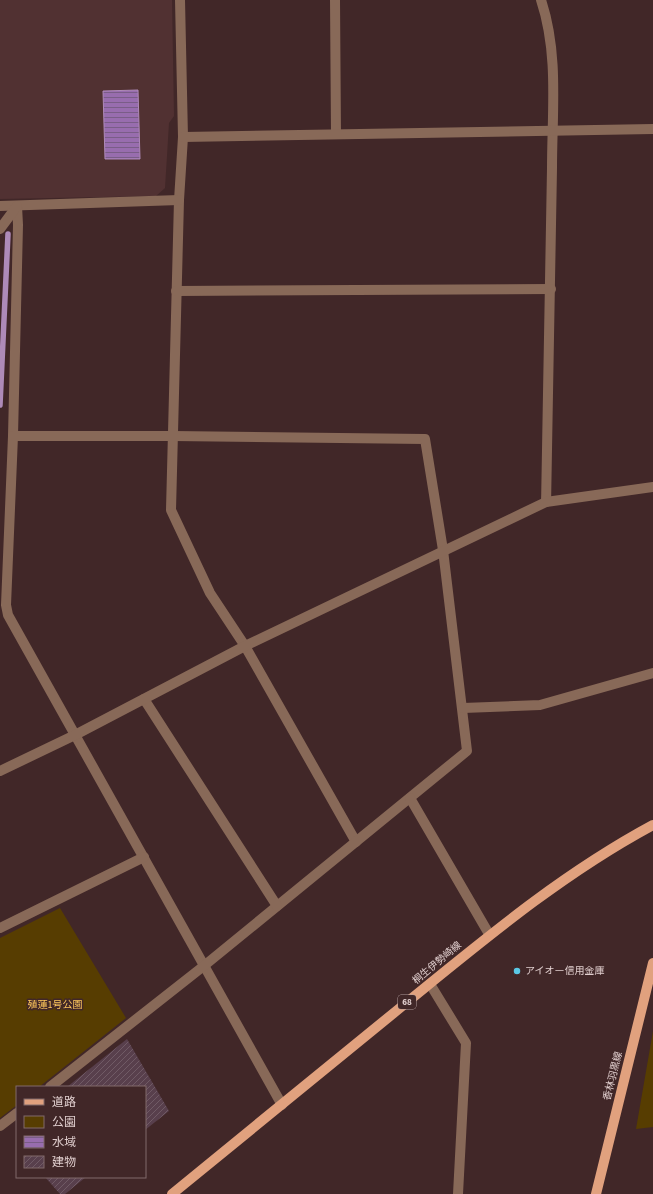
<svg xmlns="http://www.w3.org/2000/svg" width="653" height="1194" font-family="'Source Sans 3','Noto Sans JP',sans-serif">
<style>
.built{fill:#513132}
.green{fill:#573d01}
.water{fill:url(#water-rules);stroke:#ae8ab8}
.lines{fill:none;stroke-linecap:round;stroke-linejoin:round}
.stream{stroke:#ae8ab8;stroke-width:5.5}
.building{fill:url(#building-hatch)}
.minor{stroke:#886958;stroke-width:10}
.major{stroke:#e1a17e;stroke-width:10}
.poi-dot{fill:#5ac8e5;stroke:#412728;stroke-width:1.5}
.labels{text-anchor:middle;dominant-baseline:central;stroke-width:3;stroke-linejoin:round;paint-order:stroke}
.shield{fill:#412728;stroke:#b09c9c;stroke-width:1}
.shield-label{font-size:9px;font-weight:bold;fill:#e0cece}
.street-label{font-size:10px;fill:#e0cece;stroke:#412728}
.poi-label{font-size:10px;fill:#e0cece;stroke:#412728;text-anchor:start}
.park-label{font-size:10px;fill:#fdc65c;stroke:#412728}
</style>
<defs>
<pattern id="water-rules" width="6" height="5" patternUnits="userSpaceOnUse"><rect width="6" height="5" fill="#986dae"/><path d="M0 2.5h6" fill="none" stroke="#7a5d87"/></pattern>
<pattern id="building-hatch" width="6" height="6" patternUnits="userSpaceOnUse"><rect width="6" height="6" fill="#583f4c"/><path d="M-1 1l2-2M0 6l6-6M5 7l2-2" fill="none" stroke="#705a65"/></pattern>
</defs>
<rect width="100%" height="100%" fill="#412728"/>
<!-- built -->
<polygon class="built" points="0,0 172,0 174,116 169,123 165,188 156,196 0,199"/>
<!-- green -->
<g class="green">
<polygon points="60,908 126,1018 39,1087 17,1087 17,1105 0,1118 0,938"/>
<polygon points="653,1031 653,1127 636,1129"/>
</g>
<!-- water -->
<polygon class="water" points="138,90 140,159 105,159 103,91"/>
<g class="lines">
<!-- stream -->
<polyline class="stream" points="0,405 8,234"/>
</g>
<!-- building -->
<g class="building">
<polygon points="127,1039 169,1111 145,1130 145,1087 67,1087"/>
<polygon points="45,1177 86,1177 65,1194 60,1194"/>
</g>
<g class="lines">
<!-- minor -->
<g class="minor">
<polyline points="180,0 183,137 179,200 171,510 210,593 245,646 356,842"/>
<polyline points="335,0 336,134"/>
<path d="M541,0C559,54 552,112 552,168C551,280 549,391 546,502"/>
<polyline points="183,137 653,129"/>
<polyline points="0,206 179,200"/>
<polyline points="17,206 18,225 13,436 6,605 8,615 282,1105"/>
<polyline points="0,229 17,206"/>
<polyline points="176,291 551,289"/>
<polyline points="13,436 173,436 425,439 443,550 467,751 205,965 50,1087"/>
<polyline points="144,699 277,906"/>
<polyline points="463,708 540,705 653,673"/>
<polyline points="0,771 75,735 245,646 546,502 653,487"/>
<polyline points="410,798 489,934"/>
<polyline points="0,928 144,857"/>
<polyline points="430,984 466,1043 458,1194"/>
<polyline points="0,1126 17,1113"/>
</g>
<!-- major -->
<g class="major">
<path d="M172,1194C250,1131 328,1067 406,1003C486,938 562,874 653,825"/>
<polyline points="596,1194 653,963"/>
</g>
</g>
<!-- markers -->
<circle class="poi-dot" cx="517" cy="971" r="4"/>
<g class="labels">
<!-- shield labels -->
<rect class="shield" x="398" y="995" width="18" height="14" rx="3"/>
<g class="shield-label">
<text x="407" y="1002">68</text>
</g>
<!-- street labels -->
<g class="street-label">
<text transform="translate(437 963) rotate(-40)">桐生伊勢崎線</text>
<text transform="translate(613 1076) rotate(-76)">香林羽黒線</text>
</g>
<!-- poi labels -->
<g class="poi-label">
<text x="525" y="971">アイオー信用金庫</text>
</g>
<!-- park labels -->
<g class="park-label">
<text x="55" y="1005">殖蓮1号公園</text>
</g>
</g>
<!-- legend -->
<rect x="16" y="1086" width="130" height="92" fill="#412728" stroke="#816a6a"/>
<rect x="24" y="1099" width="20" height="6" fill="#e1a17e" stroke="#816a6a"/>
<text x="52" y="1106" font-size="12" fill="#e0cece">道路</text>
<rect x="24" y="1116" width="20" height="12" fill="#573d01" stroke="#816a6a"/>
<text x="52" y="1126" font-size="12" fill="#e0cece">公園</text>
<rect x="24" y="1136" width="20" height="12" fill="url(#water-rules)" stroke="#816a6a"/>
<text x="52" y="1146" font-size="12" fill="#e0cece">水域</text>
<rect x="24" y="1156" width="20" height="12" fill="url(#building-hatch)" stroke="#816a6a"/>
<text x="52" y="1166" font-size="12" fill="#e0cece">建物</text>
</svg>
